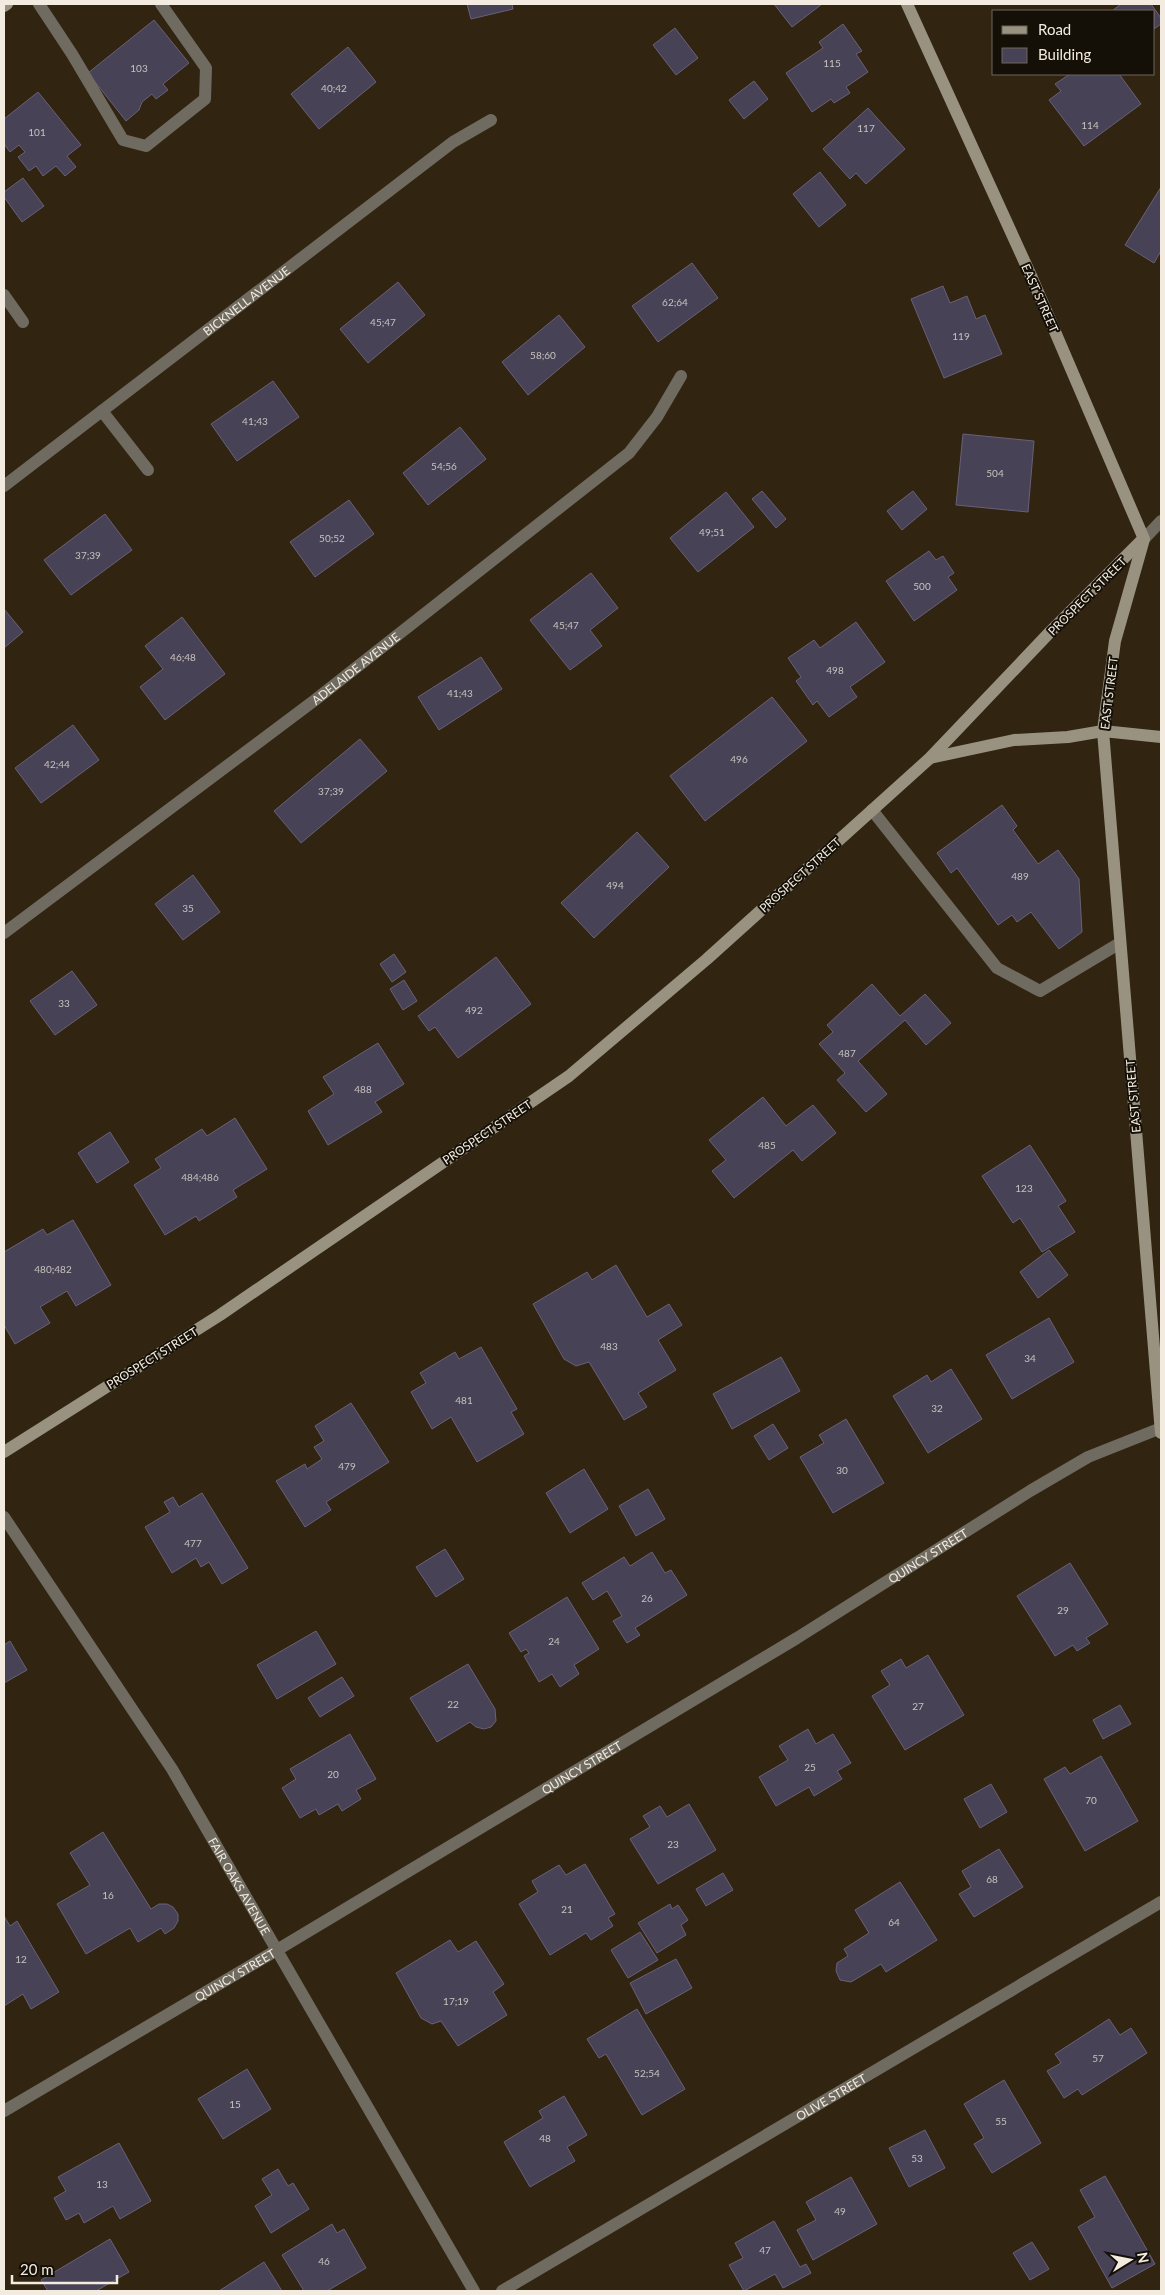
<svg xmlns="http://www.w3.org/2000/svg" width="1165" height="2295" font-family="Lato,sans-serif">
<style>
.building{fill:#484257;stroke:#686178}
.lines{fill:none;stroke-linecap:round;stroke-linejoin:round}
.lane{stroke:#706b61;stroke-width:12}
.street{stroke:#706b61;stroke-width:12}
.secondary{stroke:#999281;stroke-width:12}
.labels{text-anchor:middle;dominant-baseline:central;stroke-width:4;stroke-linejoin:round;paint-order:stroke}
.number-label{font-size:10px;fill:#c8c1bd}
.street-label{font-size:12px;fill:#f3ebdf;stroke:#140f07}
</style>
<rect width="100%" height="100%" fill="#312511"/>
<!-- building -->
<g class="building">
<polygon points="467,4 512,4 513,9 471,19"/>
<polygon points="774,4 822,4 792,27"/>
<polygon points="1121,4 1151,4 1161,18 1161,24 1154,29 1154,11 1112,11"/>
<polygon points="154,20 189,63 163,84 168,90 156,99 152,94 142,102 139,110 126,121 88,73"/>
<polygon points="843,24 862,51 856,54 868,72 846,87 850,93 834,103 831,99 812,112 786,73 823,48 819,42"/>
<polygon points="675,28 698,58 676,75 653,45"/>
<polygon points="348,47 376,82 319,129 291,94"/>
<polygon points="1070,74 1119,74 1141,104 1084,146 1049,100 1061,91 1055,84"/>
<polygon points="754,81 768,99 744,119 729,100"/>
<polygon points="38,92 81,145 67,156 76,167 65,176 56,166 43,176 36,166 29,171 18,157 25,152 19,145 10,152 4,144 4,119"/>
<polygon points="868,108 905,149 866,184 856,173 850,179 823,149"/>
<polygon points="820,172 846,205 819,227 793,194"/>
<polygon points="23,178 44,206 22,222 4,197 4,192"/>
<polygon points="1161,187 1161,251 1154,263 1125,245"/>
<polygon points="692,263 718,298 658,342 632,306"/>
<polygon points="398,282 425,315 368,363 340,329"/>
<polygon points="943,286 950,303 967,296 976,319 985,315 1002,354 944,378 911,299"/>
<polygon points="559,315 585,347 528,395 502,362"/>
<polygon points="273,381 299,417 237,461 211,424"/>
<polygon points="460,427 486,459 428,505 403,473"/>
<polygon points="963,434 1034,441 1028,512 956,505"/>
<polygon points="762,491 786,519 776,528 752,499"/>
<polygon points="913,491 927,509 902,530 887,511"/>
<polygon points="726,492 754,527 698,572 670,538"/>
<polygon points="349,500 374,534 315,577 290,542"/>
<polygon points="105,514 132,550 71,595 44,560"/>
<polygon points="929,551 936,560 943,556 954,573 948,577 957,590 914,621 886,581"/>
<polygon points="591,573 618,608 590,630 602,646 570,670 530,620"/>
<polygon points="4,609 23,632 4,648"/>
<polygon points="182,617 225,674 165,720 140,687 163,669 145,646"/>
<polygon points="856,622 885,662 850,687 857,697 829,717 817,701 813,705 796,681 801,677 788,658 814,640 820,648"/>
<polygon points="481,657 502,689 439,730 418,697"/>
<polygon points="772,697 807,741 705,821 670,776"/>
<polygon points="73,725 99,760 41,803 15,768"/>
<polygon points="360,739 387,771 301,843 274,811"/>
<polygon points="1002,805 1017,826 1013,830 1038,864 1058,850 1079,879 1082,932 1059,949 1031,912 1017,922 1012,915 998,925 957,868 951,873 937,853"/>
<polygon points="637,832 669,867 594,938 561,903"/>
<polygon points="193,875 220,912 183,940 155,904"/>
<polygon points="394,954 406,972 392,982 380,964"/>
<polygon points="496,957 531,1004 458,1058 435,1027 429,1031 418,1016"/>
<polygon points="72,971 97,1005 55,1035 30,1001"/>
<polygon points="404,980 417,1001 403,1010 390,989"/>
<polygon points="872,984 900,1016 925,994 951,1023 926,1045 905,1020 858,1061 887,1094 866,1112 837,1080 845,1073 819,1044 833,1032 827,1025"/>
<polygon points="378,1043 404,1084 375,1102 382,1112 328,1145 308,1111 334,1094 323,1077"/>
<polygon points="763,1097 786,1126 813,1105 836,1133 802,1161 793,1150 734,1198 712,1171 726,1160 709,1140"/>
<polygon points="235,1118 267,1169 233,1190 237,1197 199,1221 196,1216 165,1235 134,1185 161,1168 155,1159 202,1129 207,1136"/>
<polygon points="110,1132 129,1162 97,1183 78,1153"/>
<polygon points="1030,1145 1066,1201 1058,1206 1075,1232 1042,1252 1020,1218 1013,1223 982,1176"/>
<polygon points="73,1220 111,1285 76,1306 67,1291 40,1307 50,1323 15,1344 4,1325 4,1252 43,1229 47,1235"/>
<polygon points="1049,1250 1068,1275 1038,1298 1020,1272"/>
<polygon points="616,1265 647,1317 669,1304 682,1325 658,1340 676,1370 638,1393 647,1407 624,1420 589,1362 576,1366 564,1359 533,1304 587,1272 592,1280"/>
<polygon points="1049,1318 1074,1362 1012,1399 986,1355"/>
<polygon points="481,1347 517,1409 511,1412 524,1434 477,1462 451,1417 432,1429 411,1392 426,1383 420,1373 455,1352 459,1359"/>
<polygon points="781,1357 800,1391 732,1429 713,1394"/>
<polygon points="951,1369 982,1419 928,1453 893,1396 927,1375 931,1382"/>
<polygon points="351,1403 389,1462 326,1502 331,1510 305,1527 276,1481 305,1464 307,1469 322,1459 314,1447 324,1441 315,1426"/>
<polygon points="846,1419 884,1483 833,1513 800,1457 824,1443 819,1435"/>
<polygon points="773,1424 788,1448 769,1460 754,1436"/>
<polygon points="584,1469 608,1509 570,1533 546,1493"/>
<polygon points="648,1489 665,1519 636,1536 619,1506"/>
<polygon points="202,1493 248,1568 222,1584 209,1562 201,1567 196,1558 172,1573 145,1527 170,1512 164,1502 173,1497 179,1507"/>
<polygon points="445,1549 464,1579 436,1597 416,1567"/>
<polygon points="652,1552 665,1573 671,1570 687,1595 635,1628 640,1635 627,1643 613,1621 622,1616 607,1591 593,1600 582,1583 624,1557 630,1566"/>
<polygon points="1070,1563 1108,1624 1086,1638 1090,1643 1077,1651 1073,1645 1055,1656 1017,1596"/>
<polygon points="567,1597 599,1649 574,1665 579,1674 560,1687 552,1674 539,1682 524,1656 529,1653 526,1649 521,1652 509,1633"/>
<polygon points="316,1631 336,1664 277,1699 257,1665"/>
<polygon points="10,1641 27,1670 4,1683 4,1645"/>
<polygon points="928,1655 964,1715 905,1750 872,1696 890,1685 881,1671 901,1659 906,1668"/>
<polygon points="468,1664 495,1709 496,1721 491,1727 484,1729 476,1727 470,1722 437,1742 410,1698"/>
<polygon points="342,1677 354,1696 320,1717 308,1698"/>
<polygon points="1120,1705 1131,1724 1103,1739 1093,1720"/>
<polygon points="808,1729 816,1744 833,1734 851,1763 837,1771 842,1779 814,1796 809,1787 776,1806 759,1777 788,1760 779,1746"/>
<polygon points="350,1734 376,1779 356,1790 361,1799 342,1811 338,1804 319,1815 316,1809 300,1818 282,1788 296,1779 290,1769"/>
<polygon points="1101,1756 1138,1821 1085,1851 1044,1779 1065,1767 1070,1774"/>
<polygon points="991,1784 1007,1812 980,1828 964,1799"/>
<polygon points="689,1804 716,1850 658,1884 630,1839 650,1827 643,1816 660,1806 667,1817"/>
<polygon points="103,1832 151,1909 159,1904 167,1904 173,1907 178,1914 178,1921 174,1928 165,1934 161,1928 138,1942 130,1928 86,1954 57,1904 90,1885 70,1853"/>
<polygon points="999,1849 1023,1887 974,1917 959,1894 971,1887 962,1871"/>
<polygon points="585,1864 615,1914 608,1918 613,1926 591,1940 586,1933 550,1955 519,1904 538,1892 532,1881 559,1865 566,1875"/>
<polygon points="723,1873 733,1890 706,1906 696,1889"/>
<polygon points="900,1882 937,1940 886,1972 881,1964 851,1982 840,1980 836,1971 837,1963 848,1956 844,1949 869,1933 855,1910"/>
<polygon points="670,1904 672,1909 678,1905 688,1920 681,1925 686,1935 657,1953 638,1923"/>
<polygon points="4,1916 10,1926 17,1921 59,1992 31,2009 23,1994 4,2006"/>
<polygon points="640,1932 658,1960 628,1978 611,1950"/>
<polygon points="450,1940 458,1952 476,1941 504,1984 493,1992 507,2015 458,2046 441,2021 432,2024 421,2018 396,1973"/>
<polygon points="676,1959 692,1988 646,2014 630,1983"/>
<polygon points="637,2009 685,2089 642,2115 606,2054 599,2058 587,2039"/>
<polygon points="1109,2019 1120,2035 1131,2028 1147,2053 1082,2095 1078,2089 1064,2098 1047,2071 1061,2063 1055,2054"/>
<polygon points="247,2069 271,2109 223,2139 198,2099"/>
<polygon points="1004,2080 1041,2143 992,2173 974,2144 984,2138 964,2104"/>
<polygon points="564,2096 587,2135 567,2147 575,2161 530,2187 504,2142 543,2118 539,2111"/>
<polygon points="925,2130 945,2168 909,2187 889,2148"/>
<polygon points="119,2143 151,2201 120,2219 113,2206 84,2223 79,2213 66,2220 54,2198 66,2191 58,2177"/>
<polygon points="278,2169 288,2186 293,2183 309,2209 271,2233 255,2206 272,2195 262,2179"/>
<polygon points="1105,2176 1155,2264 1112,2288 1078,2227 1095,2217 1080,2190"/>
<polygon points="851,2177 877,2224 813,2260 797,2230 816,2220 806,2202"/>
<polygon points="774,2221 800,2267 806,2264 811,2273 783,2288 775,2274 744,2291 729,2265 743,2258 735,2243"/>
<polygon points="332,2224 337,2233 344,2229 366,2268 327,2291 304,2291 282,2255"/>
<polygon points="110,2239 129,2272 96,2291 48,2291 41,2280"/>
<polygon points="1032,2242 1049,2269 1030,2280 1013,2253"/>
<polygon points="264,2262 282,2291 219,2291"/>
</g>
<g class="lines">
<!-- lane -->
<g class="lane">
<polyline points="39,4 72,54 123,140 146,146 205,99 206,68 161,4"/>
<polyline points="102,411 148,470"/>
<polyline points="872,810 997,968 1040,991 1120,943"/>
</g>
<!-- street -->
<g class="street">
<polyline points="4,295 23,322"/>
<path id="s1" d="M4,486L453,142L491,120"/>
<polyline points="1144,539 1161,521"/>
<path id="s2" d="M4,933L315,700L629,453L657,417L681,376"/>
<path id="s3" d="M4,1517L172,1769L474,2291"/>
<path id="s4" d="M4,2111L277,1950L797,1638L1030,1491L1088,1457L1161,1428"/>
<path id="s5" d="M502,2291L1161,1902"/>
</g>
<!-- secondary -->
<g class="secondary">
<polyline points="907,4 1032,278 1144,539 1115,641 1103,731 1161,1433"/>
<polyline points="4,6 7,4"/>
<polyline points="930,758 1014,740 1068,737 1103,731 1161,737"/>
<polyline points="4,1452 220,1315 569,1076 707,959 930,758 1050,632 1142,540"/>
</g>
</g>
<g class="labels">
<!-- number labels -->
<g class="number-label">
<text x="832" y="63">115</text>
<text x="139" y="68">103</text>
<text x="334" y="88">40;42</text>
<text x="1090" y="125">114</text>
<text x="866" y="128">117</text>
<text x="37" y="132">101</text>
<text x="675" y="302">62;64</text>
<text x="383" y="322">45;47</text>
<text x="961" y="336">119</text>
<text x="543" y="355">58;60</text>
<text x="255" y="421">41;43</text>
<text x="444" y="466">54;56</text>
<text x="995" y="473">504</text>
<text x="712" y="532">49;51</text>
<text x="332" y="538">50;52</text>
<text x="88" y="555">37;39</text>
<text x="922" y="586">500</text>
<text x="566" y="625">45;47</text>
<text x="183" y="657">46;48</text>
<text x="835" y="670">498</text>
<text x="460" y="693">41;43</text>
<text x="739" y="759">496</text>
<text x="57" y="764">42;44</text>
<text x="331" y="791">37;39</text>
<text x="1020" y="876">489</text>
<text x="615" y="885">494</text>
<text x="188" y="908">35</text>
<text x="64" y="1003">33</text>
<text x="474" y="1010">492</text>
<text x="847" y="1053">487</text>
<text x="363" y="1089">488</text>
<text x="767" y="1145">485</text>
<text x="200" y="1177">484;486</text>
<text x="1024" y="1188">123</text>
<text x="53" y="1269">480;482</text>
<text x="609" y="1346">483</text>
<text x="1030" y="1358">34</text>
<text x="464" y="1400">481</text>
<text x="937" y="1408">32</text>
<text x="347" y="1466">479</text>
<text x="842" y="1470">30</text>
<text x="193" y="1543">477</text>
<text x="647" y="1598">26</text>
<text x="1063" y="1610">29</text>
<text x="554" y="1641">24</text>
<text x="453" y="1704">22</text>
<text x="918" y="1706">27</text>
<text x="810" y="1767">25</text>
<text x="333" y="1774">20</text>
<text x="1091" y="1800">70</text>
<text x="673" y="1844">23</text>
<text x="992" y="1879">68</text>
<text x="108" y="1895">16</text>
<text x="567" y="1909">21</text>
<text x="894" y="1922">64</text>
<text x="21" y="1959">12</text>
<text x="456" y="2001">17;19</text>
<text x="1098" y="2058">57</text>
<text x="647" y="2073">52;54</text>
<text x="235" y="2104">15</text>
<text x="1001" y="2121">55</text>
<text x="545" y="2138">48</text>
<text x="917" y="2158">53</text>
<text x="102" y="2184">13</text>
<text x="840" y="2211">49</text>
<text x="765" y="2250">47</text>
<text x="324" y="2261">46</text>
</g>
<!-- street labels -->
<g class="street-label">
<text transform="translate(1040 298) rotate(66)">EAST STREET</text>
<text stroke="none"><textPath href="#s1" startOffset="305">BICKNELL AVENUE</textPath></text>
<text transform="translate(1087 596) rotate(-45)">PROSPECT STREET</text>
<text stroke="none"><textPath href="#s2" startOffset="440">ADELAIDE AVENUE</textPath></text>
<text transform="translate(1109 693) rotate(-83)">EAST STREET</text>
<text transform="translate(800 875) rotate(-42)">PROSPECT STREET</text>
<text transform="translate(1133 1096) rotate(-95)">EAST STREET</text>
<text transform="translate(487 1132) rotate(-34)">PROSPECT STREET</text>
<text transform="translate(152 1358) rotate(-32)">PROSPECT STREET</text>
<text stroke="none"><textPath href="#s4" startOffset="1078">QUINCY STREET</textPath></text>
<text stroke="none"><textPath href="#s4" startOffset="672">QUINCY STREET</textPath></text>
<text stroke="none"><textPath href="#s3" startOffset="438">FAIR OAKS AVENUE</textPath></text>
<text stroke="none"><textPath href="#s4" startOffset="268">QUINCY STREET</textPath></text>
<text stroke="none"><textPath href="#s5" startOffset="382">OLIVE STREET</textPath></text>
</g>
</g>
<!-- border -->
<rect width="1165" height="2295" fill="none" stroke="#f3ebdf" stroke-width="10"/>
<!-- legend -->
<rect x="992" y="10" width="162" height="65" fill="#140f07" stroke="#6d675d"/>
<rect x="1002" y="26" width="25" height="8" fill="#999281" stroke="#6d675d"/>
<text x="1038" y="35" font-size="15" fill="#f3ebdf">Road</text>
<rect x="1002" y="48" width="25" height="15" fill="#484257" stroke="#6d675d"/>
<text x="1038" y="60" font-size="15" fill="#f3ebdf">Building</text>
<!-- north arrow -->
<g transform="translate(1130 2260) rotate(80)" stroke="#140f07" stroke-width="4" paint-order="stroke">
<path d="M0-4L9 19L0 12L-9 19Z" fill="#f3ebdf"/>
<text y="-8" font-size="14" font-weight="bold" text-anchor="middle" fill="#f3ebdf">N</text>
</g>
<!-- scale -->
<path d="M12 2275v8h105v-8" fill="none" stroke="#f3ebdf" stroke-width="2.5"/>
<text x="20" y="2275" font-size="15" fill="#f3ebdf" stroke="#140f07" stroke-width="4" paint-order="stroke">20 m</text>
</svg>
